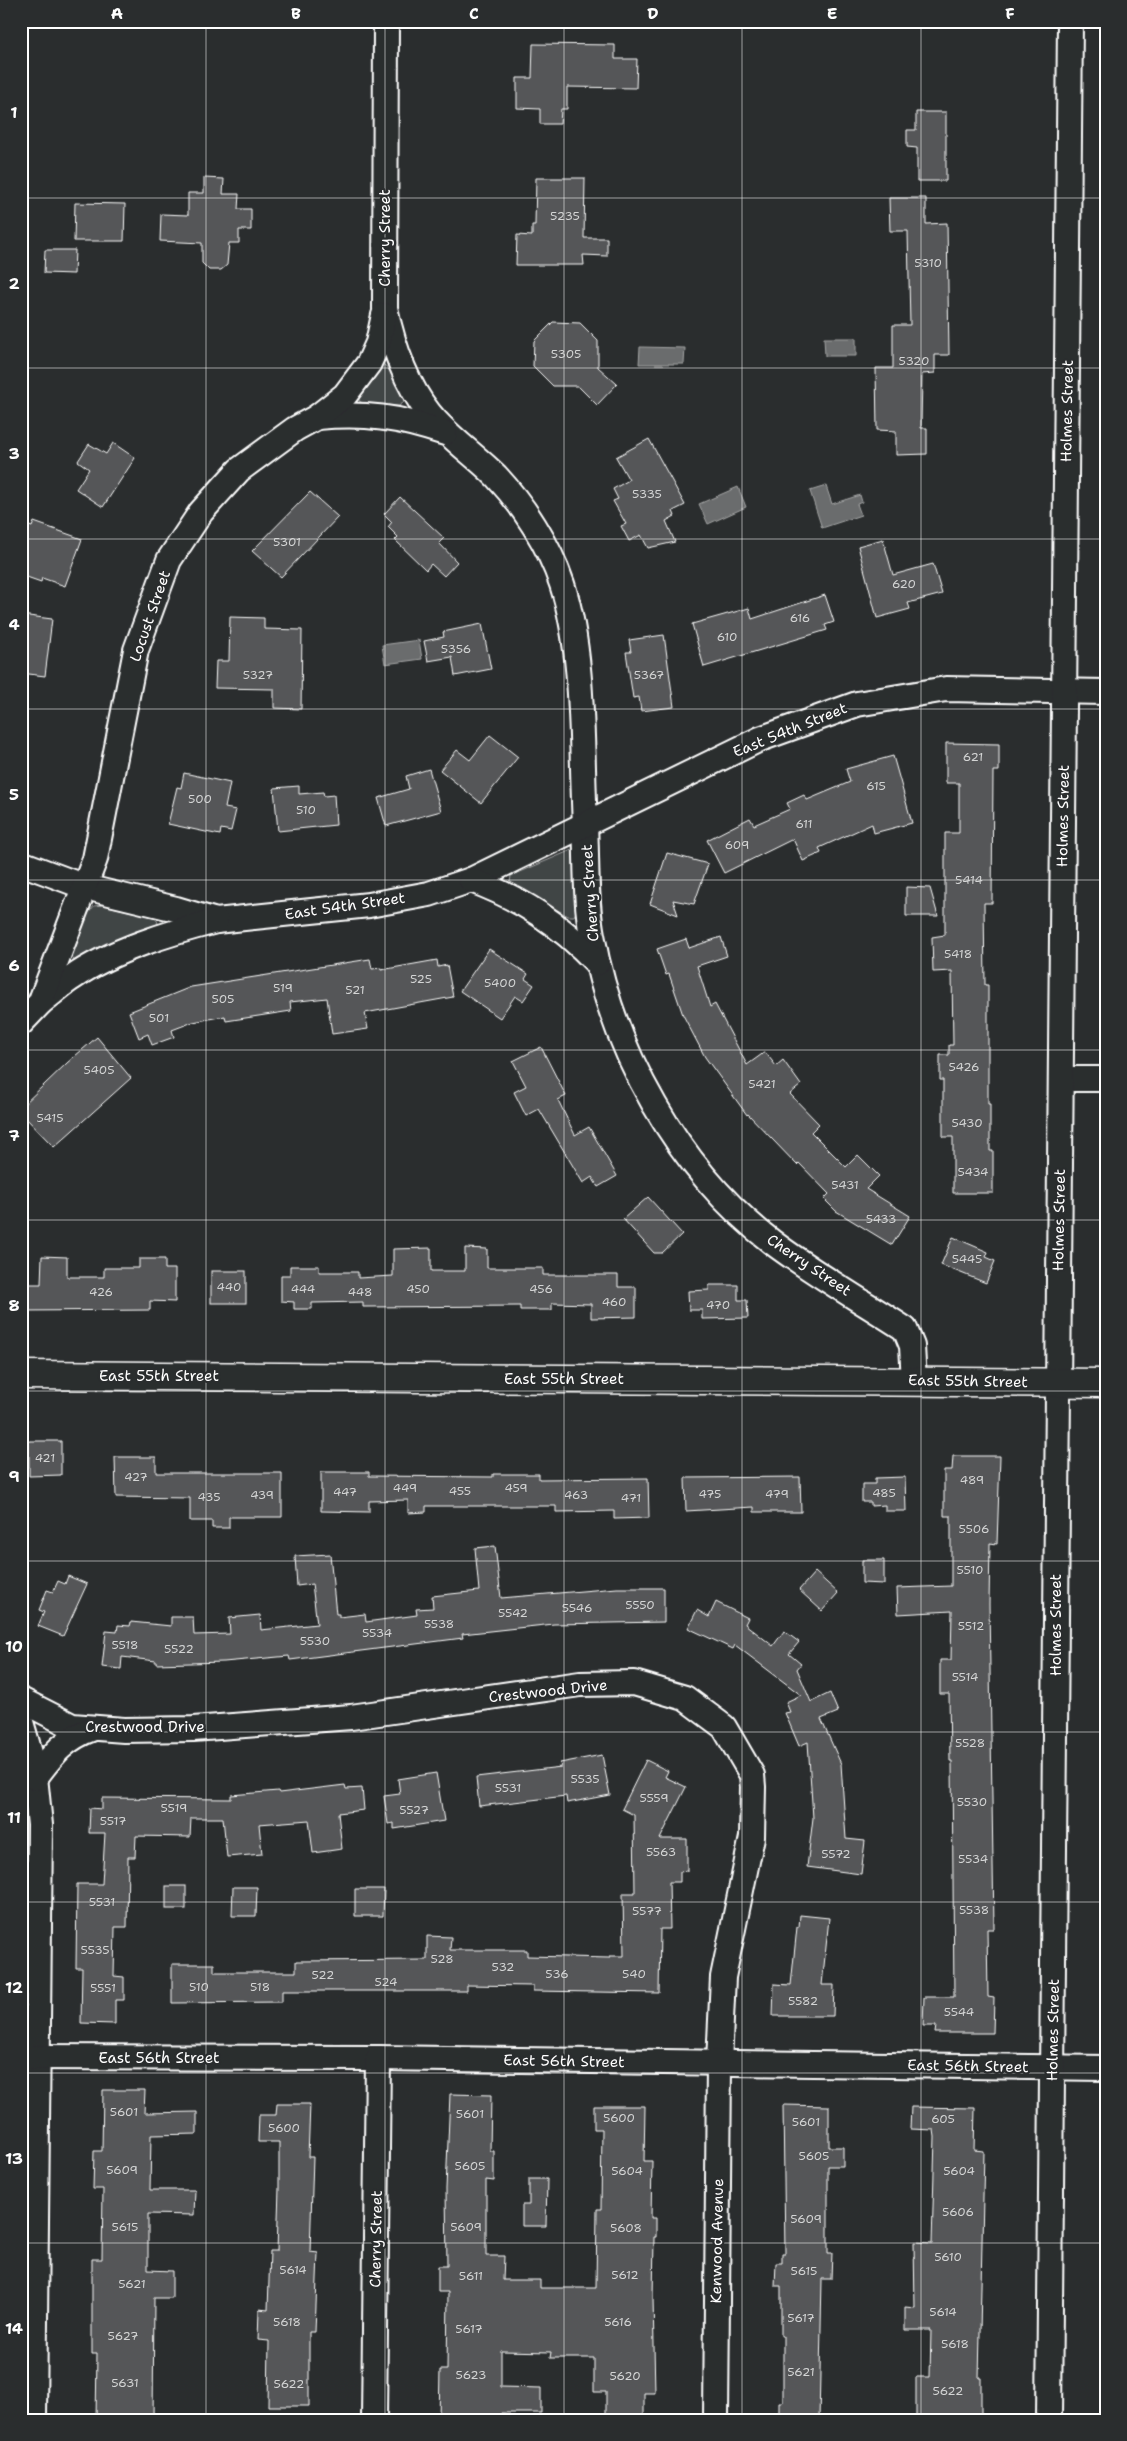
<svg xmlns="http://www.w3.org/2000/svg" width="1127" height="2441" font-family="'Shantell Sans',sans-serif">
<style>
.green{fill:#414445;stroke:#a0a2a2}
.water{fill:#6a6c6d;stroke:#a6a7a7}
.building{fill:#555758;stroke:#fff}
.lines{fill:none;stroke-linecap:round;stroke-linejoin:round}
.minor-casing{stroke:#fff;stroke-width:28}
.secondary-casing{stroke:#fff;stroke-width:31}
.minor{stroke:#2a2d2e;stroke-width:24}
.secondary{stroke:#2a2d2e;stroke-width:28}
.grid{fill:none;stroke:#fff;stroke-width:1;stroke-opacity:0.55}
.labels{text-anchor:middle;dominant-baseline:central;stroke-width:4.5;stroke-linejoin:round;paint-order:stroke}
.number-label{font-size:12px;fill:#d4d5d5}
.street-label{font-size:15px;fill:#fff;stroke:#2a2d2e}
.neatline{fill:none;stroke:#fff;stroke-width:2}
.grid-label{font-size:16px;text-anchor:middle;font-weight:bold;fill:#fff}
</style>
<rect width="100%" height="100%" fill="#2a2d2e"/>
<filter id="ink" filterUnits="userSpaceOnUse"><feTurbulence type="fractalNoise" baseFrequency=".02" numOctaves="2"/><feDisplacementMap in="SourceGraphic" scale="10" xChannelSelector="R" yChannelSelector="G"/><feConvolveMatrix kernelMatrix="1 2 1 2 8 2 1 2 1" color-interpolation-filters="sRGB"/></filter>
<g filter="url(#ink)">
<!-- green -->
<g class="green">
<path d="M382,364C392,368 403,392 404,402L399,406L365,404L359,401V395Z"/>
<polygon points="574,849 577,910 574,916 568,916 510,883 511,876"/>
<path d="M103,905L154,917L158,922L155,928L82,961H75L72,958C74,941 83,919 94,906Z"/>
</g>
<!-- water -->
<g class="water">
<polygon points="824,338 856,338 856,356 825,356"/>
<polygon points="640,347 685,348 684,364 639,364"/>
<polygon points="826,486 832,504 860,495 862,502 857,504 861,515 822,528 810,491"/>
<polygon points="738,487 746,507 708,524 699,504"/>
<polygon points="419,640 422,659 385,664 382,645"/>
</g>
<!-- building -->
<g class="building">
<polygon points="533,44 615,45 615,59 637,59 636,88 567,87 567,109 561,109 560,124 540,124 540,109 517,108 517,78 532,78"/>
<polygon points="916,112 946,112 946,181 917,181 917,148 907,147 907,130 916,130"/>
<polygon points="204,178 224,179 223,194 239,194 238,209 251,209 251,230 239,230 239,243 229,243 227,265 221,270 209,270 202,263 202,243 160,241 161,214 188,215 188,193 204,193"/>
<polygon points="536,178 585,178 584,238 607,238 607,256 583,255 584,265 516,265 517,235 532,236 532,225 535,225"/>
<polygon points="889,198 926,198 926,224 947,223 949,355 935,355 935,373 922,374 921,428 927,428 927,454 896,455 896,431 877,430 876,368 893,368 893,325 910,325 908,231 890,231"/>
<polygon points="75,203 125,204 124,241 74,241"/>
<polygon points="45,250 75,250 74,274 44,273"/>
<polygon points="553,322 580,323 598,341 598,367 617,384 597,405 578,386 553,386 533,366 534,341"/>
<polygon points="649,439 685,505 673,511 675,516 666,521 675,542 648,548 641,535 629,541 621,526 626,524 613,501 618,499 613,489 629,480 616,457"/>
<polygon points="113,443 135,458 103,507 76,489 89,469 78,461 89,444 106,454"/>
<polygon points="310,492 338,517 281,577 252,551"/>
<polygon points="400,497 444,538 439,543 457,562 444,576 431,564 426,570 395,540 398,537 388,527 392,522 384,514"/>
<polygon points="34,522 82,539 65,586 42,578 41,582 21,575 21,523 32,527"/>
<polygon points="883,539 893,575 933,564 942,594 908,603 910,609 877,618 858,546"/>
<polygon points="825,595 834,622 825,625 827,630 704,667 692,624 749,608 752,619"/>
<polygon points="21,615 52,619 45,676 21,673"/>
<polygon points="230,617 264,618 264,629 302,630 301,709 274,708 274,689 215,688 216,661 229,661"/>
<polygon points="482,624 491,669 455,676 452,657 428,661 424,641 444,637 443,632"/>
<polygon points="664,635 674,707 641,711 639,697 633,698 626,652 631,652 629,640"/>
<polygon points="490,735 518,757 481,803 440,770 457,750 470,760"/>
<polygon points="946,743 999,744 999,771 993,771 992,903 984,903 985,985 988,985 988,1104 990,1104 990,1151 993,1151 993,1193 953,1193 953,1137 943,1137 943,1080 940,1080 940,1055 949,1055 949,1045 953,1045 952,971 933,972 932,937 945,935 945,833 959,833 959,783 946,783"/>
<polygon points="893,756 912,823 874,833 872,824 819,848 821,853 803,861 793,839 724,873 707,840 750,818 754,825 790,809 787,803 804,795 807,800 850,782 846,769"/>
<polygon points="429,769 441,811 386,826 378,798 409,789 406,776"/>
<polygon points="184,773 230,783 225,808 236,810 231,831 221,829 220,835 168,824 177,787 181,788"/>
<polygon points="299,786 299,794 323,792 324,796 334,795 336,825 278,831 274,788"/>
<polygon points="667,853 708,864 694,904 673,900 678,915 650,904"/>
<polygon points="906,887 930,888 938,916 906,916"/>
<polygon points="721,937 727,956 697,966 710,1007 715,1004 747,1065 765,1052 776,1066 783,1060 801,1085 790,1094 819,1124 811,1132 846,1167 858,1155 879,1176 866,1189 910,1216 892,1245 836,1211 824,1199 829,1194 799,1163 797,1165 748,1114 747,1115 705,1057 683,1015 669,974 666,975 657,949 686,939 689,948"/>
<polygon points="489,949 528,974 525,979 534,985 523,1001 515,996 500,1018 460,991"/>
<polygon points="370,959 372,969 381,968 381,970 437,960 438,967 447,965 453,997 365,1013 368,1029 332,1034 327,998 290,1002 291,1011 226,1021 225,1016 193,1022 172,1030 174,1037 152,1045 148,1034 139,1038 129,1012 191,987"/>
<polygon points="97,1037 131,1078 54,1147 21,1113 21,1107 67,1063"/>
<polygon points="541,1047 566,1096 558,1100 575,1135 589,1127 617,1176 598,1187 592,1177 583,1183 539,1109 526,1116 514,1092 526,1086 513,1061"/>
<polygon points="648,1197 682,1234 662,1253 654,1253 623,1219"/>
<polygon points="953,1237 988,1252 986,1257 995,1261 986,1283 941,1265"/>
<polygon points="431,1248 431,1271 465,1271 465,1248 487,1249 487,1268 543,1268 543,1275 618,1275 618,1287 636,1287 636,1317 591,1318 591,1304 552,1303 552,1310 520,1310 520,1306 363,1307 363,1302 312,1303 312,1309 294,1309 294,1302 281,1301 281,1275 290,1275 290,1266 319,1266 319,1272 358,1272 358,1278 393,1276 393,1249"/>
<polygon points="42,1256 67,1257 67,1277 104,1277 104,1268 139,1268 139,1259 165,1259 165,1269 175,1269 175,1302 150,1301 150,1310 25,1311 26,1284 41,1284"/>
<rect x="211" y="1271" width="35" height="32"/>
<polygon points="709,1285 738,1285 738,1300 747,1300 748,1318 702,1319 702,1310 689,1310 688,1291 709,1290"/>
<polygon points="29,1441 61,1441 61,1475 29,1476"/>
<polygon points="953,1456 1000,1456 997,1544 990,1543 989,1604 994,1929 987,1929 988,1997 994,1998 993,2033 935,2033 936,2026 923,2026 924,1997 954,1997 952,1761 950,1761 949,1694 940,1694 940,1660 951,1660 952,1611 898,1614 897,1588 951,1586 951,1516 944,1516 944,1470 952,1470"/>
<polygon points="115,1457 156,1457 156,1473 282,1473 282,1517 229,1517 229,1528 212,1528 212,1521 190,1521 190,1498 116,1497"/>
<polygon points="321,1472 369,1472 369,1476 493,1477 493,1474 539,1474 539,1479 648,1478 649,1518 614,1519 614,1511 556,1512 556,1506 426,1506 426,1512 408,1513 408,1500 369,1501 369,1512 321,1511"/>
<polygon points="800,1477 801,1512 754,1512 754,1507 686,1511 685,1478"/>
<polygon points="905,1477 906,1511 885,1511 885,1505 871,1506 871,1502 862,1502 862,1484 875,1484 875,1478"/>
<polygon points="495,1546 501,1598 617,1588 664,1588 664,1622 554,1624 462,1634 463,1638 290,1660 289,1656 224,1662 156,1664 156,1661 122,1657 121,1669 102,1667 106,1631 117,1632 118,1625 130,1626 131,1622 171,1626 171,1617 193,1617 194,1635 230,1634 229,1618 260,1615 261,1630 317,1624 312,1584 297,1586 295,1556 330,1554 336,1614 339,1614 339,1617 365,1614 366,1622 417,1615 416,1609 433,1608 432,1596 479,1591 475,1548"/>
<polygon points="862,1560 884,1560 884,1584 862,1583"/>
<polygon points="815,1572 838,1593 822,1611 799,1590"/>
<polygon points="68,1576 87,1584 63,1636 38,1626 44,1612 39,1610 47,1590 53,1592 58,1581 65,1584"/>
<polygon points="716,1602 748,1618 745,1624 773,1646 784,1631 799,1642 789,1654 801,1664 797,1669 811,1702 830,1693 838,1712 821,1719 841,1764 846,1839 865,1841 861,1874 807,1867 813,1818 808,1742 799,1746 785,1713 790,1712 786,1702 801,1695 735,1645 733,1649 688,1628 697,1610 709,1617"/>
<polygon points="602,1755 610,1795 567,1803 566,1796 479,1806 476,1777 561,1767 560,1763"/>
<polygon points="646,1760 668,1771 665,1777 686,1787 660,1839 687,1839 687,1871 680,1872 680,1882 669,1882 670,1929 660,1929 659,1993 533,1991 533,1986 467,1985 467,1991 282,1991 282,2002 172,2003 172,1964 214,1964 214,1972 296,1972 296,1961 427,1960 427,1936 451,1937 450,1950 527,1950 527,1956 609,1958 609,1956 624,1956 623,1893 635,1893 634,1815 622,1809"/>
<polygon points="436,1773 444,1821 394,1829 394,1823 388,1824 384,1796 400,1794 398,1779"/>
<polygon points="345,1785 346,1789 362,1788 364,1810 338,1813 342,1849 313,1853 309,1820 259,1824 262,1854 227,1857 223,1818 191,1818 190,1837 136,1836 135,1857 128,1857 127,1927 115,1927 114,1976 124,1977 124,2000 115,2000 115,2024 81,2023 82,1968 76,1968 77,1884 102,1884 105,1833 89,1833 90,1808 102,1809 102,1798 231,1799 231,1795 278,1791 279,1793"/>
<rect x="166" y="1886" width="20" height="23"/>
<polygon points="233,1887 257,1887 256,1916 232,1916"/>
<polygon points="355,1889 384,1889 383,1916 355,1916"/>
<polygon points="800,1915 829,1918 822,1985 834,1985 833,2016 773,2016 774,1984 791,1985 797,1927 799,1927"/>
<polygon points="103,2090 145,2090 144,2113 197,2112 197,2134 151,2135 150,2190 195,2190 194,2215 148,2214 148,2270 172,2271 172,2298 154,2298 153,2420 96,2420 97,2354 92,2354 92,2259 102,2259 103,2189 93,2189 94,2151 102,2151"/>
<polygon points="450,2094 491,2095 490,2151 494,2151 494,2181 486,2180 486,2256 504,2256 503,2280 540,2280 540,2288 596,2288 597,2209 601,2209 602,2129 594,2129 594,2106 645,2106 644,2161 652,2161 651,2218 656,2218 656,2237 654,2237 653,2298 655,2393 644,2393 644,2420 606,2420 606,2392 594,2392 594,2358 550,2358 551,2352 501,2351 501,2387 541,2388 541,2413 501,2413 501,2420 439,2420 440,2370 447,2370 448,2292 438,2292 438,2266 447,2266 446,2189"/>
<polygon points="277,2104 310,2104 308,2157 313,2157 310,2252 318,2253 315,2332 309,2332 309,2406 268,2406 269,2341 258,2340 259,2309 268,2310 270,2251 277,2251 279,2188 279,2142 258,2142 259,2115 276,2115"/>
<polygon points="783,2105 829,2106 829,2147 843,2147 843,2166 828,2166 828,2253 832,2253 831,2279 822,2279 819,2420 779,2420 779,2402 783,2402 783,2336 781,2336 781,2286 775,2286 776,2263 782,2263 782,2253 785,2253"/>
<polygon points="911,2107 975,2108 974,2150 984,2151 979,2378 981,2378 981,2420 916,2420 916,2377 930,2377 931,2330 905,2330 905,2307 915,2308 914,2242 932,2243 935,2137 934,2130 910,2129"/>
<polygon points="529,2179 547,2179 546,2226 522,2226 522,2205 529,2205"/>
</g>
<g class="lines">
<defs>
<g id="minor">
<path d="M386,21L385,308C393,346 405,383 429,413C448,437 475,455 496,476C524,506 549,545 562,584C585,655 581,750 585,825C587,861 585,899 592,935C612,1050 679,1171 772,1242C813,1273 862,1301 905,1329L912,1346L914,1381"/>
<path d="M317,417C366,413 398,417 445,433"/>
<polyline points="21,863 85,887 176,909 216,921 369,905 429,894 471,880 760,739 857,704 946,689 1106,692"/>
<path d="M471,880C522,899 560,924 597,963"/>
<path d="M41,1002C52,994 61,985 72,978C112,950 169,933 216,921"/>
<polyline points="21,1023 40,1003 95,859 136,650 169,560 201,512 239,470 295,429 317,417 345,395 369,363 378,343 384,315"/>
<polyline points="1061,1079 1106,1079"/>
<polyline points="21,1700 72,1726 124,1730 193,1729 351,1717 580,1684 634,1683 685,1698 724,1727 752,1775 753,1787 752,1837 723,1977 719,2063 716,2420"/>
<polyline points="21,1722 34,1767 40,1825 34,2420"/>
<path d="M35,1778C53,1754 65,1738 94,1728"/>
<polyline points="21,2057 378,2058 1106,2068"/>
<polyline points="374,2420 378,2058"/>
<polyline points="1049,2420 1070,21"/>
</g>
<polyline id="secondary" points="21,1375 1106,1383"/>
</defs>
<!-- minor casing -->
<use href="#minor" class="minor-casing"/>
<!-- secondary casing -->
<use href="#secondary" class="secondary-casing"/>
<!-- minor -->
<use href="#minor" class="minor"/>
<!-- secondary -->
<use href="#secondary" class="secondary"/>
</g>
</g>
<!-- grid -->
<path class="grid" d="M206,21V2420M385,21V2420M564,21V2420M742,21V2420M921,21V2420M21,198H1106M21,368H1106M21,539H1106M21,709H1106M21,880H1106M21,1050H1106M21,1220H1106M21,1391H1106M21,1561H1106M21,1732H1106M21,1902H1106M21,2073H1106M21,2243H1106"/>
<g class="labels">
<!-- number labels -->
<g class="number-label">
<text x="565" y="216">5235</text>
<text x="928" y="263">5310</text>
<text x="566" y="354">5305</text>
<text x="914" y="361">5320</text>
<text x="647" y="494">5335</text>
<text x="287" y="542">5301</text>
<text x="904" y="584">620</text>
<text x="800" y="618">616</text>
<text x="727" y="637">610</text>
<text x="456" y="649">5356</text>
<text x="258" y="675">5327</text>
<text x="649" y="675">5367</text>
<text x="973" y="757">621</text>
<text x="876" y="786">615</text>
<text x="200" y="799">500</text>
<text x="306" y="810">510</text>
<text x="804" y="824">611</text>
<text x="737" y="845">609</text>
<text x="969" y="880">5414</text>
<text x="958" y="954">5418</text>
<text x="421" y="979">525</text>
<text x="500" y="983">5400</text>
<text x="283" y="988">519</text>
<text x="355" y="990">521</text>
<text x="223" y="999">505</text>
<text x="159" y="1018">501</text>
<text x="964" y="1067">5426</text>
<text x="99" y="1070">5405</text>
<text x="762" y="1084">5421</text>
<text x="50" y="1118">5415</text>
<text x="967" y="1123">5430</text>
<text x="973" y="1172">5434</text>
<text x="845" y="1185">5431</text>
<text x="881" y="1219">5433</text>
<text x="967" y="1259">5445</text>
<text x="229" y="1287">440</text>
<text x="303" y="1289">444</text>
<text x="418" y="1289">450</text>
<text x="541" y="1289">456</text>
<text x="101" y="1292">426</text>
<text x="360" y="1292">448</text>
<text x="614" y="1302">460</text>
<text x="718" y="1305">470</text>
<text x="45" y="1458">421</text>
<text x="136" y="1477">427</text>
<text x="972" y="1480">489</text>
<text x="405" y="1488">449</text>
<text x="516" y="1488">459</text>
<text x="460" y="1491">455</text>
<text x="345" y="1492">447</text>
<text x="884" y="1493">485</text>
<text x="710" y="1494">475</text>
<text x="777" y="1494">479</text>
<text x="262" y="1495">439</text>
<text x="576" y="1495">463</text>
<text x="209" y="1497">435</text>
<text x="631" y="1498">471</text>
<text x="974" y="1529">5506</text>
<text x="970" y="1570">5510</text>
<text x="640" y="1605">5550</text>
<text x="577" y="1608">5546</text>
<text x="513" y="1613">5542</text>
<text x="439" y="1624">5538</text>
<text x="971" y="1626">5512</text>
<text x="377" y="1633">5534</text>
<text x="315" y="1641">5530</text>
<text x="125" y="1645">5518</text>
<text x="179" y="1649">5522</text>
<text x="965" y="1677">5514</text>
<text x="970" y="1743">5528</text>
<text x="585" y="1779">5535</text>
<text x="508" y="1788">5531</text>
<text x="654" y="1798">5559</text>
<text x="972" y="1802">5530</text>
<text x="174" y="1808">5519</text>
<text x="414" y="1810">5527</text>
<text x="113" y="1821">5517</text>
<text x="661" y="1852">5563</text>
<text x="836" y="1854">5572</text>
<text x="973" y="1859">5534</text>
<text x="102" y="1902">5531</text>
<text x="974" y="1910">5538</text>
<text x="647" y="1911">5577</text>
<text x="95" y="1950">5535</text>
<text x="442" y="1959">528</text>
<text x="503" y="1967">532</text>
<text x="557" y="1974">536</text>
<text x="634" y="1974">540</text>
<text x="323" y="1975">522</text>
<text x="386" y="1982">524</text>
<text x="199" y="1987">510</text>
<text x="260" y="1987">518</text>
<text x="103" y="1988">5551</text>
<text x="803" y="2001">5582</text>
<text x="959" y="2012">5544</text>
<text x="124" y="2112">5601</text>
<text x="470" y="2114">5601</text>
<text x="619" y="2118">5600</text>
<text x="943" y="2119">605</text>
<text x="806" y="2122">5601</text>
<text x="284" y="2128">5600</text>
<text x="814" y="2156">5605</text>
<text x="470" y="2166">5605</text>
<text x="122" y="2170">5609</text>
<text x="627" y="2171">5604</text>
<text x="959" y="2171">5604</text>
<text x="958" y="2212">5606</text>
<text x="806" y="2219">5609</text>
<text x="125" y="2227">5615</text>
<text x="466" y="2227">5609</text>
<text x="626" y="2228">5608</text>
<text x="948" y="2257">5610</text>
<text x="293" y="2270">5614</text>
<text x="804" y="2271">5615</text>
<text x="625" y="2275">5612</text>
<text x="471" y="2276">5611</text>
<text x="132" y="2284">5621</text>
<text x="943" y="2312">5614</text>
<text x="801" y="2318">5617</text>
<text x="287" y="2322">5618</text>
<text x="618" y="2322">5616</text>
<text x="469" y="2329">5617</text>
<text x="123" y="2336">5627</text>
<text x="955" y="2344">5618</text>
<text x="801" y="2372">5621</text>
<text x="471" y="2375">5623</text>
<text x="625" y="2376">5620</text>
<text x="125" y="2383">5631</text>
<text x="289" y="2384">5622</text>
<text x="948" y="2391">5622</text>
</g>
<!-- street labels -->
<g class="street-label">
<text transform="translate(385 238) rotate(-90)">Cherry Street</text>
<text transform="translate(1067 411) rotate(-89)">Holmes Street</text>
<text transform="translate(150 616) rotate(-71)">Locust Street</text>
<text transform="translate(790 730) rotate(-22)">East 54th Street</text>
<text transform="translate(1063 816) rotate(-89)">Holmes Street</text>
<text transform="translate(590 893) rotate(-94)">Cherry Street</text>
<text transform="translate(345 906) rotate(-8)">East 54th Street</text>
<text transform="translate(1059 1220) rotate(-89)">Holmes Street</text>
<text transform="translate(809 1265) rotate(34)">Cherry Street</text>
<text x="159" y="1376">East 55th Street</text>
<text x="564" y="1379">East 55th Street</text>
<text transform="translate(968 1381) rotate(1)">East 55th Street</text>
<text transform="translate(1056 1625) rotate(-90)">Holmes Street</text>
<text transform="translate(548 1691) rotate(-6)">Crestwood Drive</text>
<text x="145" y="1727">Crestwood Drive</text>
<text transform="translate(1053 2030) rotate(-89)">Holmes Street</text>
<text x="159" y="2058">East 56th Street</text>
<text transform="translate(564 2061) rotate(1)">East 56th Street</text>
<text transform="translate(968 2066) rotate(1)">East 56th Street</text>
<text transform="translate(376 2239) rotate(-89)">Cherry Street</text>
<text transform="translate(717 2241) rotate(-89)">Kenwood Avenue</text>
</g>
</g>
<!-- margin -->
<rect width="1127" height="2441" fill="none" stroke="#2a2d2e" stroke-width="55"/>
<rect x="28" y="28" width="1072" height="2386" class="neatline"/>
<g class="grid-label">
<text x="117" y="19">A</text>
<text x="296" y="19">B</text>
<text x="474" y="19">C</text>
<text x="653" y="19">D</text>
<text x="832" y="19">E</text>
<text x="1010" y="19">F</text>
<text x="14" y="118">1</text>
<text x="14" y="289">2</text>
<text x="14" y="459">3</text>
<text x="14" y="630">4</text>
<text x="14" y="800">5</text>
<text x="14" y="971">6</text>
<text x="14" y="1141">7</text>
<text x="14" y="1311">8</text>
<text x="14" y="1482">9</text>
<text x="14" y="1652">10</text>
<text x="14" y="1823">11</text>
<text x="14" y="1993">12</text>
<text x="14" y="2164">13</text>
<text x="14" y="2334">14</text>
</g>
</svg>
